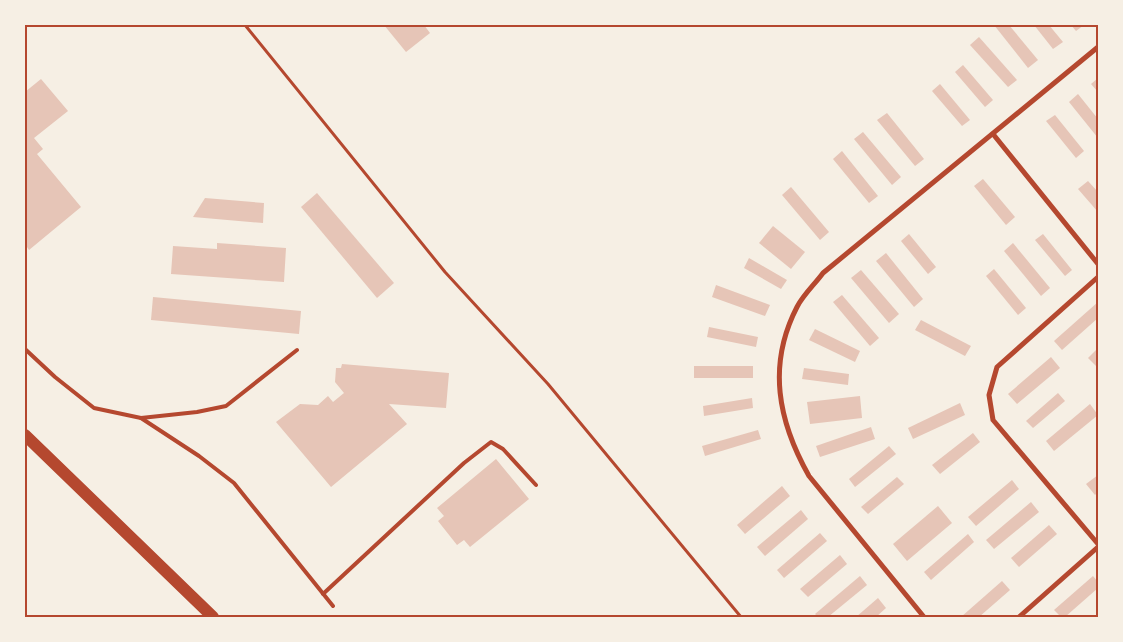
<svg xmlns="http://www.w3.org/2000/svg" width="1123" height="642" font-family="Quicksand,sans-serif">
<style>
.building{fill:#e6c5b7}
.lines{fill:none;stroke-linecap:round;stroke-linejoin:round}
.path{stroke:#b5482f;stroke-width:3}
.service{stroke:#b5482f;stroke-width:4}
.minor{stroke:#b5482f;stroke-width:5}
.primary{stroke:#b5482f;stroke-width:12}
.neatline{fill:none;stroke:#b5482f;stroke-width:2}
</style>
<rect width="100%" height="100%" fill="#f6efe4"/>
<!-- building -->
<g class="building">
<polygon points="384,25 424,25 430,33 406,52"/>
<polygon points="994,25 1009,25 1038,60 1028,68"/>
<polygon points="1034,25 1049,25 1063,42 1053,49"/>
<polygon points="1071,25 1084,25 1076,31"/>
<polygon points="979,37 1017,80 1008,87 970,45"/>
<polygon points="963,65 993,100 985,107 955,72"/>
<polygon points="1098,78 1098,92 1091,84"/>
<polygon points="41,79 68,111 34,138 43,149 37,154 81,207 29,250 25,244 25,92"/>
<polygon points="940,84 970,120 962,126 932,91"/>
<polygon points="1078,94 1098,119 1098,138 1069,102"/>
<polygon points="887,113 924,159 915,166 877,120"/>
<polygon points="1055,115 1084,151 1076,158 1046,121"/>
<polygon points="863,132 901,177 892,185 854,139"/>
<polygon points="842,151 878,196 869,203 833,159"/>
<polygon points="983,179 1015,217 1006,225 974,186"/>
<polygon points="1088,181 1098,192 1098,212 1078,189"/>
<polygon points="791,187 829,232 820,240 782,195"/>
<polygon points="317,193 394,283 377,298 301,207"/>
<polygon points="205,198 264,203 263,223 193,217"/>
<polygon points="773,226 805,252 791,269 759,243"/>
<polygon points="909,234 936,267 928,274 901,241"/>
<polygon points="1043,234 1072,270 1065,276 1035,240"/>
<polygon points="217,243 286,248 284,282 171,274 173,246 217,249"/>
<polygon points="1013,243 1050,288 1041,296 1004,251"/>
<polygon points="886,253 923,299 914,307 876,261"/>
<polygon points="749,258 787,280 781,289 744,268"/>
<polygon points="994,269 1026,308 1018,315 986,276"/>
<polygon points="861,270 899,314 889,323 851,278"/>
<polygon points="716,285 770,305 765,316 712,297"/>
<polygon points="842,295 879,338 870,346 833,302"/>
<polygon points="153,297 301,311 299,334 151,320"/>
<polygon points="1098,302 1098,318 1062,350 1054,341"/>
<polygon points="921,320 971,346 965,356 915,330"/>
<polygon points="709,327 758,337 756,347 707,337"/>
<polygon points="815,329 860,351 855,362 809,340"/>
<polygon points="1098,348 1098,363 1096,366 1088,358"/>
<polygon points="1051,357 1060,368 1017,404 1008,394"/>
<polygon points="342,364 449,373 446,408 389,404 407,424 331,487 276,422 300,404 318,405 328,396 333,402 344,393 335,382 336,368 341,368"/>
<rect x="694" y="366" width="59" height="12"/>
<polygon points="804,368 849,374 848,385 802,379"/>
<polygon points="1058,393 1065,401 1033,428 1026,421"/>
<polygon points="860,396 862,418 810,424 807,402"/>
<polygon points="752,398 753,408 704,416 703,406"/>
<polygon points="960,403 965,415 913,439 908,428"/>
<polygon points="1090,404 1098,415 1054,451 1046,441"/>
<polygon points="871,427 875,439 820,457 816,446"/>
<polygon points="758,430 761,439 705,456 702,446"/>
<polygon points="973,433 980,442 940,474 932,465"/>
<polygon points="889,446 896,454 855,487 849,479"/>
<polygon points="496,459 529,499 470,547 464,540 457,545 438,521 444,516 437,508"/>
<polygon points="1098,475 1098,492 1095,495 1086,484"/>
<polygon points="897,477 904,484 868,514 861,507"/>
<polygon points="1012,480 1019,489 976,526 968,517"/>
<polygon points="782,486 790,496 745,534 737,525"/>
<polygon points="1031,502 1039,512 994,549 986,540"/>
<polygon points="938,506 952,523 907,561 893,544"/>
<polygon points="801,510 808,519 765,556 757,547"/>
<polygon points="1049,525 1057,534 1019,567 1011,558"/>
<polygon points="820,533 827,541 784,578 777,570"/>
<polygon points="968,534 974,542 931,580 924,572"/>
<polygon points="840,555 847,564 808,597 800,589"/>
<polygon points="860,576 867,585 828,617 818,617 815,614"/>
<polygon points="1093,576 1098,582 1098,588 1065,617 1061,617 1054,610"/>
<polygon points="1002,581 1010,590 979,617 961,617"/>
<polygon points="878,598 886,608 876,617 856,617"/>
</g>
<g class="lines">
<!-- path -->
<polyline class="path" points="245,25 445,272 548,384 741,617"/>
<!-- service -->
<g class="service">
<polyline points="25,349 55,377 94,408 141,418 199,456 234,483 333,606"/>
<polyline points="141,418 197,412 226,406 297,350"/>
<polyline points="323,594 464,463 491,442 503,449 536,485"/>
</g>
<!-- minor -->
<g class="minor">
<polyline points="993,134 1098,264"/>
<polyline points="1098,277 997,367 989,395 993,420 1098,544"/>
<path d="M924,617L809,476C778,421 767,365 797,307C803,295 815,284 823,273L1098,47"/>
<polyline points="1019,617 1098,547"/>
</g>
<!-- primary -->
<polyline class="primary" points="25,435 213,617"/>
</g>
<!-- border -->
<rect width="1123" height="642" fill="none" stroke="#f6efe4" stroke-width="52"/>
<rect x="26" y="26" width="1071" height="590" class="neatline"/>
</svg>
